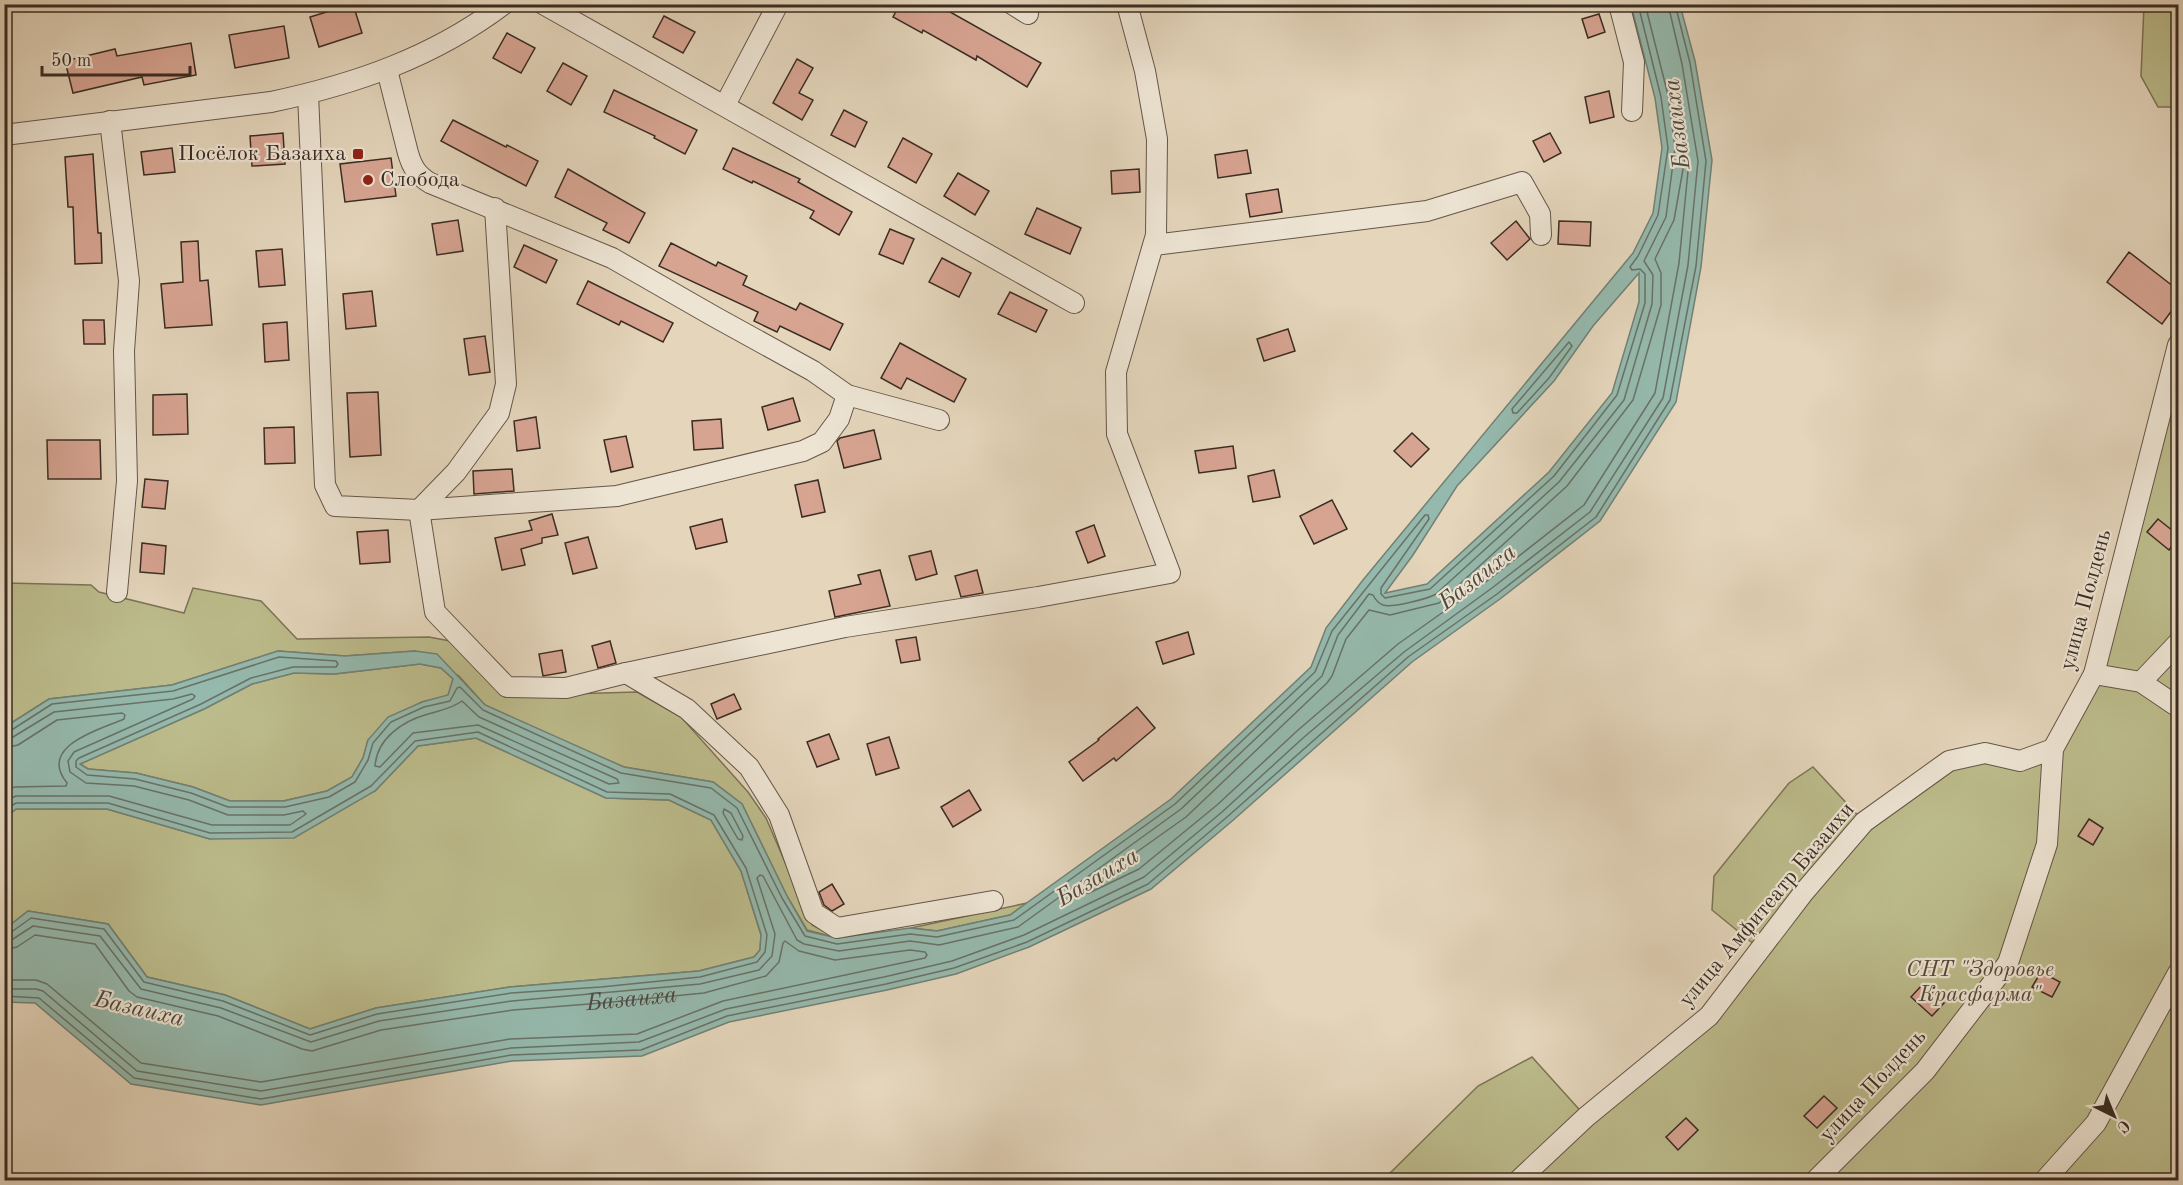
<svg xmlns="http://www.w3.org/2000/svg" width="2183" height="1185" font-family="'Old Standard TT',serif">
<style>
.green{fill:#bcbb8b;stroke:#7c7457;stroke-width:1.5}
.water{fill:#95b9ad;stroke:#718176;stroke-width:1.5;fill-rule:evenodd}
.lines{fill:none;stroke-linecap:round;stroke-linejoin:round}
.shore{stroke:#687268;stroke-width:1.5}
.building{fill:#d7a492;stroke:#3b2c23;stroke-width:1.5}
.minor-casing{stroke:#655649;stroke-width:22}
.minor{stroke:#ede4d3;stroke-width:20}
.poi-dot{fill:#8f2418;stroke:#ede4d3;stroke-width:2}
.labels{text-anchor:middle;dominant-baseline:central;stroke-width:4.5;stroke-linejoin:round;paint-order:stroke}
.poi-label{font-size:22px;fill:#3b2c23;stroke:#ede4d3;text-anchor:end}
.street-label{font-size:22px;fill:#3b2c23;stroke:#ede4d3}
.park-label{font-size:22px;font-style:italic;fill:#554938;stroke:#ede4d3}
.water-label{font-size:24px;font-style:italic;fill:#4d483f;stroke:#ede4d3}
</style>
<rect width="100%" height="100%" fill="#e4d5bb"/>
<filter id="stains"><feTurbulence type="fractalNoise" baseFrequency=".00333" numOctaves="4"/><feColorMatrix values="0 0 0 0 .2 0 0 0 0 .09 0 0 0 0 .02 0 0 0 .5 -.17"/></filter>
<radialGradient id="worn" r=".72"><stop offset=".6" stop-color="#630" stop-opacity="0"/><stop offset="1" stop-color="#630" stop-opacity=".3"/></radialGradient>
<!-- green -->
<g class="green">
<polygon points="2144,5 2178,5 2178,107 2158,107 2141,76"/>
<polygon points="2178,345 2178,1180 1383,1180 1478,1086 1532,1057 1586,1117 1709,1016 1761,950 1712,910 1714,876 1789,783 1813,767 1864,822 1949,761 2053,749 2094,674"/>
<polygon points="5,583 91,585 99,592 184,613 193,588 261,601 297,639 429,637 450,641 499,692 567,694 637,692 681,717 748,792 766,818 812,925 837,938 807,930 787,896 742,804 713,782 624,767 576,747 485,705 459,676 415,651 345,656 278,651 172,685 49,699 5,727"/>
<polygon points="420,664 441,668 453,679 448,696 422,702 368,740 363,758 352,777 327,791 283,801 230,801 193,787 136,773 88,769 80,764 204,709 252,684 294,673 334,674"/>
<polygon points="476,738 606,798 669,800 711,820 741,871 761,935 760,950 754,957 699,971 510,987 376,1008 310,1029 225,995 147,977 108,924 28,911 5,929 5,818 16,809 107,809 210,839 375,791 418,746"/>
<polygon points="1027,903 1010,915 937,931 911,928"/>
</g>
<!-- water -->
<path class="water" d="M1631,5H1680L1695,61L1712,160L1701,267L1676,402L1600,521L1500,599L1412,662L1231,822L1151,889L1029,947L956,974L887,990L729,1022L642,1056L512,1061L261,1105L131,1084L35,1003L5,1002V929L28,911L108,924L147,977L225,995L310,1029L376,1008L510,987L699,971L754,957L760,950L761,934L741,871L711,820L669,800L606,798L476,738L418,746L375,791L294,838L210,839L107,809H16L5,818V727L49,699L172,685L278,651L345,656L415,651L437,654L485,705L624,767L713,782L742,804L787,896L807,931L837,938L910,928L937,931L1010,915L1171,799L1311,667L1326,628L1363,580L1633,253L1653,213L1662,148L1655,98ZM1639,273V302L1612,393L1549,472L1427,584L1385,593L1413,555L1457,486L1554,381L1593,326ZM420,664L441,668L453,679L448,695L422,702L388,717L368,740L363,758L352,777L327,791L284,801H230L193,787L136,773L88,769L80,764L204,709L252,684L294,673L334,674Z"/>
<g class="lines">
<!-- shore -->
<g class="shore">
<polygon points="1685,158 1689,161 1679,263 1655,393 1584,505 1487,581 1398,644 1297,731 1217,805 1139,869 1089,893 1086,893 1086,888 1186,817 1327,683 1332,676 1346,639 1369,610 1390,615 1439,603 1567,486 1633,400 1661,305 1661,273 1655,259 1674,220"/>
<polygon points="1569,342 1572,346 1549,378 1517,413 1513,413 1512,409"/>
<path d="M462,701L479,717L617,779L619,783L609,784L478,725L413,733L380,767L375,766C377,738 403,721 428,714C441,710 451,709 462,701Z"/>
<polyline points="4,732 10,731 52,704 173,691 279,657 336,661 338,664 336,667 293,667 251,678 201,704 79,758 76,761 76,767 87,775 135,779 191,793 228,807 285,807 329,797 355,782 368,760 373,743 391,722 424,707 450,701 457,688 460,687 483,710 621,773 711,788 737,808 782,898 805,936 837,944 910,934 937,937 1014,920 1175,804 1315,672 1332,631 1425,515 1428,515 1429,519 1381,588 1381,594 1385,598 1430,589 1554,476 1617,395 1645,303 1645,274 1640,269 1632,270 1630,267 1638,256 1658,215 1668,148 1661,97 1638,4"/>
<polyline points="4,739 13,737 54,712 173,699 192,694 195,696 193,699 74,752 68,761 70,772 86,783 134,786 189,800 228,815 284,815 303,811 306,814 290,825 212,825 109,796 16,796 4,801"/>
<path d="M4,748L18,745L57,720L122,713L125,715L124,719C99,730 37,746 67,783L66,786L15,787L4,790"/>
<polygon points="724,809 731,813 743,836 742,840 738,839 723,813"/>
<polyline points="4,810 16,803 108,803 210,833 292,832 371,786 415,741 478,732 607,792 670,794 714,815 746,868 767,935 765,952 757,962 700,977 601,987 511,993 377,1014 310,1035 223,1001 144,982 104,929 31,918 10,933 4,934"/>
<path d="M4,941L13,939L33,926L100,936L141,989L221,1008L311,1042L379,1021L512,1001L700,984L759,970L772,956L775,934L757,878L760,875L763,876L797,940L804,944L839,951L910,941L939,945L1018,927L1181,809L1322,676L1338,635L1369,594L1373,595C1375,599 1378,603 1383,605C1391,608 1428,599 1436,594L1559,482L1624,400L1652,304L1653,275L1644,261L1666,217L1675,148L1668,95L1645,4"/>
<path id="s1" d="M4,950L17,947L35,935L95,944L129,991L137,997L218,1016L302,1049L312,1051L381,1030L513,1010L602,1003L704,993L766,976L779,962L783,943L785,941L799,951L835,960L910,950L925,952L927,955L925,958L723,1001L637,1034L510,1039L261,1082L141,1063L47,984L36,980H4"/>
<polyline points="4,989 36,989 43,991 137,1071 261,1091 511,1048 639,1042 726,1009 884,977 952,961 1024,935 1144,877 1222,812 1303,738 1404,652 1492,588 1590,512 1663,398 1688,265 1698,161 1682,64 1668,4"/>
<polyline points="4,996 39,998 134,1078 261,1099 511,1055 641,1050 727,1016 886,984 954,968 1027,942 1148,884 1227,817 1408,657 1497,594 1596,517 1670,400 1696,266 1706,161 1690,63 1675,4"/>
</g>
</g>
<!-- building -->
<g class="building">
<polygon points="353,4 362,33 319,47 310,17"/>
<polygon points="900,4 936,4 1041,63 1027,87 977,56 976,60 923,30 922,33 893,17"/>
<polygon points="1599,14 1605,32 1588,38 1582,19"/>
<polygon points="664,16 695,32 683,53 653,37"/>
<polygon points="284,26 289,58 235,68 229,35"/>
<polygon points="507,33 535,48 521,73 493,58"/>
<polygon points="191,43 196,75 144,85 142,77 73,93 65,61 115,49 117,56"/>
<polygon points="797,59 813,68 799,93 813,100 802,120 773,103"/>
<polygon points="563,63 587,76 571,105 547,91"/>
<polygon points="614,90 697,130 685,154 654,138 655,136 604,112"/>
<polygon points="1609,91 1614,117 1590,123 1585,97"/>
<polygon points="844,110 867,122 855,147 831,135"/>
<polygon points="453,120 506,147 507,145 538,161 526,186 441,141"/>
<polygon points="283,133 285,164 252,166 250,136"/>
<polygon points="1550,133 1561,153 1544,162 1533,141"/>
<polygon points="903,138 932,154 916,183 888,167"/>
<polygon points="172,148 175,172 144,175 141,152"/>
<polygon points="733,148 800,179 798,182 852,212 839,235 810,218 814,211 753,181 752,183 723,169"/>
<polygon points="1247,150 1251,173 1218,178 1215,155"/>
<polygon points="93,154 98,233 101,233 102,263 75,264 73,207 68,207 65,157"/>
<polygon points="391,158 396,196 345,202 340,164"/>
<polygon points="568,169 645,213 629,243 603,230 607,223 555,197"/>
<polygon points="1139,169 1140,192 1112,194 1111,171"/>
<polygon points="958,173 989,191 975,215 944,196"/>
<polygon points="1278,189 1282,212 1250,217 1246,194"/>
<polygon points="1037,208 1081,228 1070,254 1025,234"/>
<polygon points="458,220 463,251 437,255 432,224"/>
<polygon points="1516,221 1530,239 1507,260 1491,243"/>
<polygon points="1559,221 1591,222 1590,246 1558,244"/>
<polygon points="890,229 914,239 903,264 879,254"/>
<polygon points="198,241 200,281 208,280 212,325 165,328 161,284 183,282 181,242"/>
<polygon points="671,243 716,266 718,262 747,276 743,285 796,310 800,303 843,324 830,350 780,326 777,332 754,321 758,312 659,266"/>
<polygon points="524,245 557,260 546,283 514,267"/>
<polygon points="282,249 285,285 259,287 256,251"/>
<polygon points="2129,252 2178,290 2178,302 2162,324 2107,282"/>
<polygon points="942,258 971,273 959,297 929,282"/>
<polygon points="588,281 673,323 663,342 621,321 619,325 577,304"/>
<polygon points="372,291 376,326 346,329 343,294"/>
<polygon points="1010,292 1047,310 1036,332 998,314"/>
<polygon points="83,320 104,320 105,344 84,344"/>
<polygon points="287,322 289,360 265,362 263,324"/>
<polygon points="1288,329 1295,351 1264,361 1257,339"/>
<polygon points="485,336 490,372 469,375 464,339"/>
<polygon points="900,343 966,379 954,402 907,378 901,389 881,378"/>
<polygon points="378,392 381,455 350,457 347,393"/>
<polygon points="187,394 188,434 153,435 153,395"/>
<polygon points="793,398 800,421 768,430 762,407"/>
<polygon points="536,417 540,448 517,451 514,421"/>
<polygon points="721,419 723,448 694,450 692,421"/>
<polygon points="294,427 295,463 265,464 264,428"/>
<polygon points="874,430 881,459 844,468 837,441 840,438"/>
<polygon points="1412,433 1429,449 1411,467 1394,451"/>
<polygon points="626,436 633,467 611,472 604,440"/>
<polygon points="47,440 100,440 101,479 48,479"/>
<polygon points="1233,446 1236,468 1199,473 1195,451"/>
<polygon points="512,469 514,491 474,494 473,471"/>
<polygon points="1274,470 1280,497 1253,502 1248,476"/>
<polygon points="145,479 168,481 165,509 142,507"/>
<polygon points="818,480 825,512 802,517 795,485"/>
<polygon points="1332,500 1347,529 1314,544 1300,516"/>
<polygon points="552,514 558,535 542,538 542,543 521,549 525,565 502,570 495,538 532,530 529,521"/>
<polygon points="722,519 727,542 696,549 690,527"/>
<polygon points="2158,519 2178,535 2178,538 2169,550 2147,532"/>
<polygon points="1094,525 1105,556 1088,563 1076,532"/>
<polygon points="388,530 390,562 360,564 357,532"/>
<polygon points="588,537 597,568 573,574 565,543"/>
<polygon points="142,543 166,546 164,574 140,572"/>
<polygon points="931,551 937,574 916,580 909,556"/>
<polygon points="880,570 890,606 835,617 829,591 861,584 858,575"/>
<polygon points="977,570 983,593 961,597 955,576"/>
<polygon points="1188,632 1194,654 1163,664 1156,642"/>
<polygon points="916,637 920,660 901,663 896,640"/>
<polygon points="610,641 616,663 598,668 592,646"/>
<polygon points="562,650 566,672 543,676 539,654"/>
<polygon points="734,694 741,709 717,719 711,704"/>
<polygon points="1137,707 1155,728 1116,761 1114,758 1083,781 1069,762 1099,740 1098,739"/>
<polygon points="829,734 839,759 817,767 807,742"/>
<polygon points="889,737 899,768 876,775 867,744"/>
<polygon points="969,790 981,810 953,827 941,807"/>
<polygon points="2089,819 2103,828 2093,845 2078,836"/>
<polygon points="832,884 844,904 832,911 824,905 819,892"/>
<polygon points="2041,972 2060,982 2052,997 2032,987"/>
<polygon points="1923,984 1944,1003 1932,1016 1911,997"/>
<polygon points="1824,1096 1837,1108 1817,1128 1804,1116"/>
<polygon points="1686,1118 1698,1130 1678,1150 1666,1137"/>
</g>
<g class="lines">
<defs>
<g id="minor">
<polyline points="543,4 1074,303"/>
<polyline points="1012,4 1028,14"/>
<polyline points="1619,4 1634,62 1632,111"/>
<path d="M387,70L408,153C412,167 417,175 430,183L612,258L715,317L813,371L847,395L939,420"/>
<polyline points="308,94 325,485 335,506 419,510 617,496 803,451 822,442 839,419 847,395"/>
<polyline points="725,105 778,4"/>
<polyline points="110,121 129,281 124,351 127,481 117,592"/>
<path d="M4,135L271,102C356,84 434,57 504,4"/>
<polyline points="495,208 506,384 499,413 456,472 419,510 435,612 507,687 566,688 626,673 845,627 1038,597 1170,573 1117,434 1116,372 1156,235 1157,139 1145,71 1127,4"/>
<polyline points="1154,245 1427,211 1522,182 1540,214 1541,235"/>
<polyline points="626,673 687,709 749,767 779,815 814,913 837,928 993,901"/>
<polyline points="2094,674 2141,682 2178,707"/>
<polyline points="2141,682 2178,643"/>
<polyline points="1519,1180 1586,1117 1709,1016 1804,892 1864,822 1949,761 1985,753 2020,761 2053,749"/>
<polyline points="1816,1180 1925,1071 2008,963 2047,844 2053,749 2094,674 2178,345"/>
<polyline points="2045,1180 2096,1123 2178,973"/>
</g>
</defs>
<!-- minor casing -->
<use href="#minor" class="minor-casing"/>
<!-- minor -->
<use href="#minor" class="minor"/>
</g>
<!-- markers -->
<g class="poi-dot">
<rect x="352" y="148" width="12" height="12" rx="3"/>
<circle cx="368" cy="180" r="6"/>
</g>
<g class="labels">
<!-- poi labels -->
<g class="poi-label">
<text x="346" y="154">Посёлок Базаиха</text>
<text x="380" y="180" text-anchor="start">Слобода</text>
</g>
<!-- street labels -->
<g class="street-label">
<text transform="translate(2086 600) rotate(-75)">улица Полдень</text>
<text transform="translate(1767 905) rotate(-50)">улица Амфитеатр Базаихи</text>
<text transform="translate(1873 1086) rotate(-47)">улица Полдень</text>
</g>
<!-- park labels -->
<g class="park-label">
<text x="1980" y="970">СНТ "Здоровье<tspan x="1980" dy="25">Красфарма"</tspan></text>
</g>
<!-- water labels -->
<g class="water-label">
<text transform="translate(1678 124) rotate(-97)">Базаиха</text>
<text transform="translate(1478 578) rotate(-38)">Базаиха</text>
<text transform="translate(1098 878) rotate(-31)">Базаиха</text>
<text stroke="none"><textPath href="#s1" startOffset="672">Базаиха</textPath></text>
<text transform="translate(139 1010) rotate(13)">Базаиха</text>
</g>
</g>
<!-- margin -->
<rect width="2183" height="1185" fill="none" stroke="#e4d5bb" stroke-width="24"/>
<rect x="6" y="6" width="2171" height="1173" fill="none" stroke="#3b2c23" stroke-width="3"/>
<rect x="12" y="12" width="2159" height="1161" fill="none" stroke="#3b2c23" stroke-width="1.5"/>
<!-- north arrow -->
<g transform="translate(2114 1116) rotate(137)" stroke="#ede4d3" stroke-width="4.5" paint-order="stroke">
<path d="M0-4.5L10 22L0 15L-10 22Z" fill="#3b2c23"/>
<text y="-9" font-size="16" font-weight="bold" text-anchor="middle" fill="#3b2c23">С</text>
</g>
<!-- scale -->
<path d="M42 66v9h148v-9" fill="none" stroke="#3b2c23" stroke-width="3"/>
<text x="51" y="66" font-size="18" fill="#3b2c23" stroke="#ede4d3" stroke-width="4.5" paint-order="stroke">50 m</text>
<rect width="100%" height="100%" filter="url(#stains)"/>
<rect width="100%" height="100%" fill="url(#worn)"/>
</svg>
